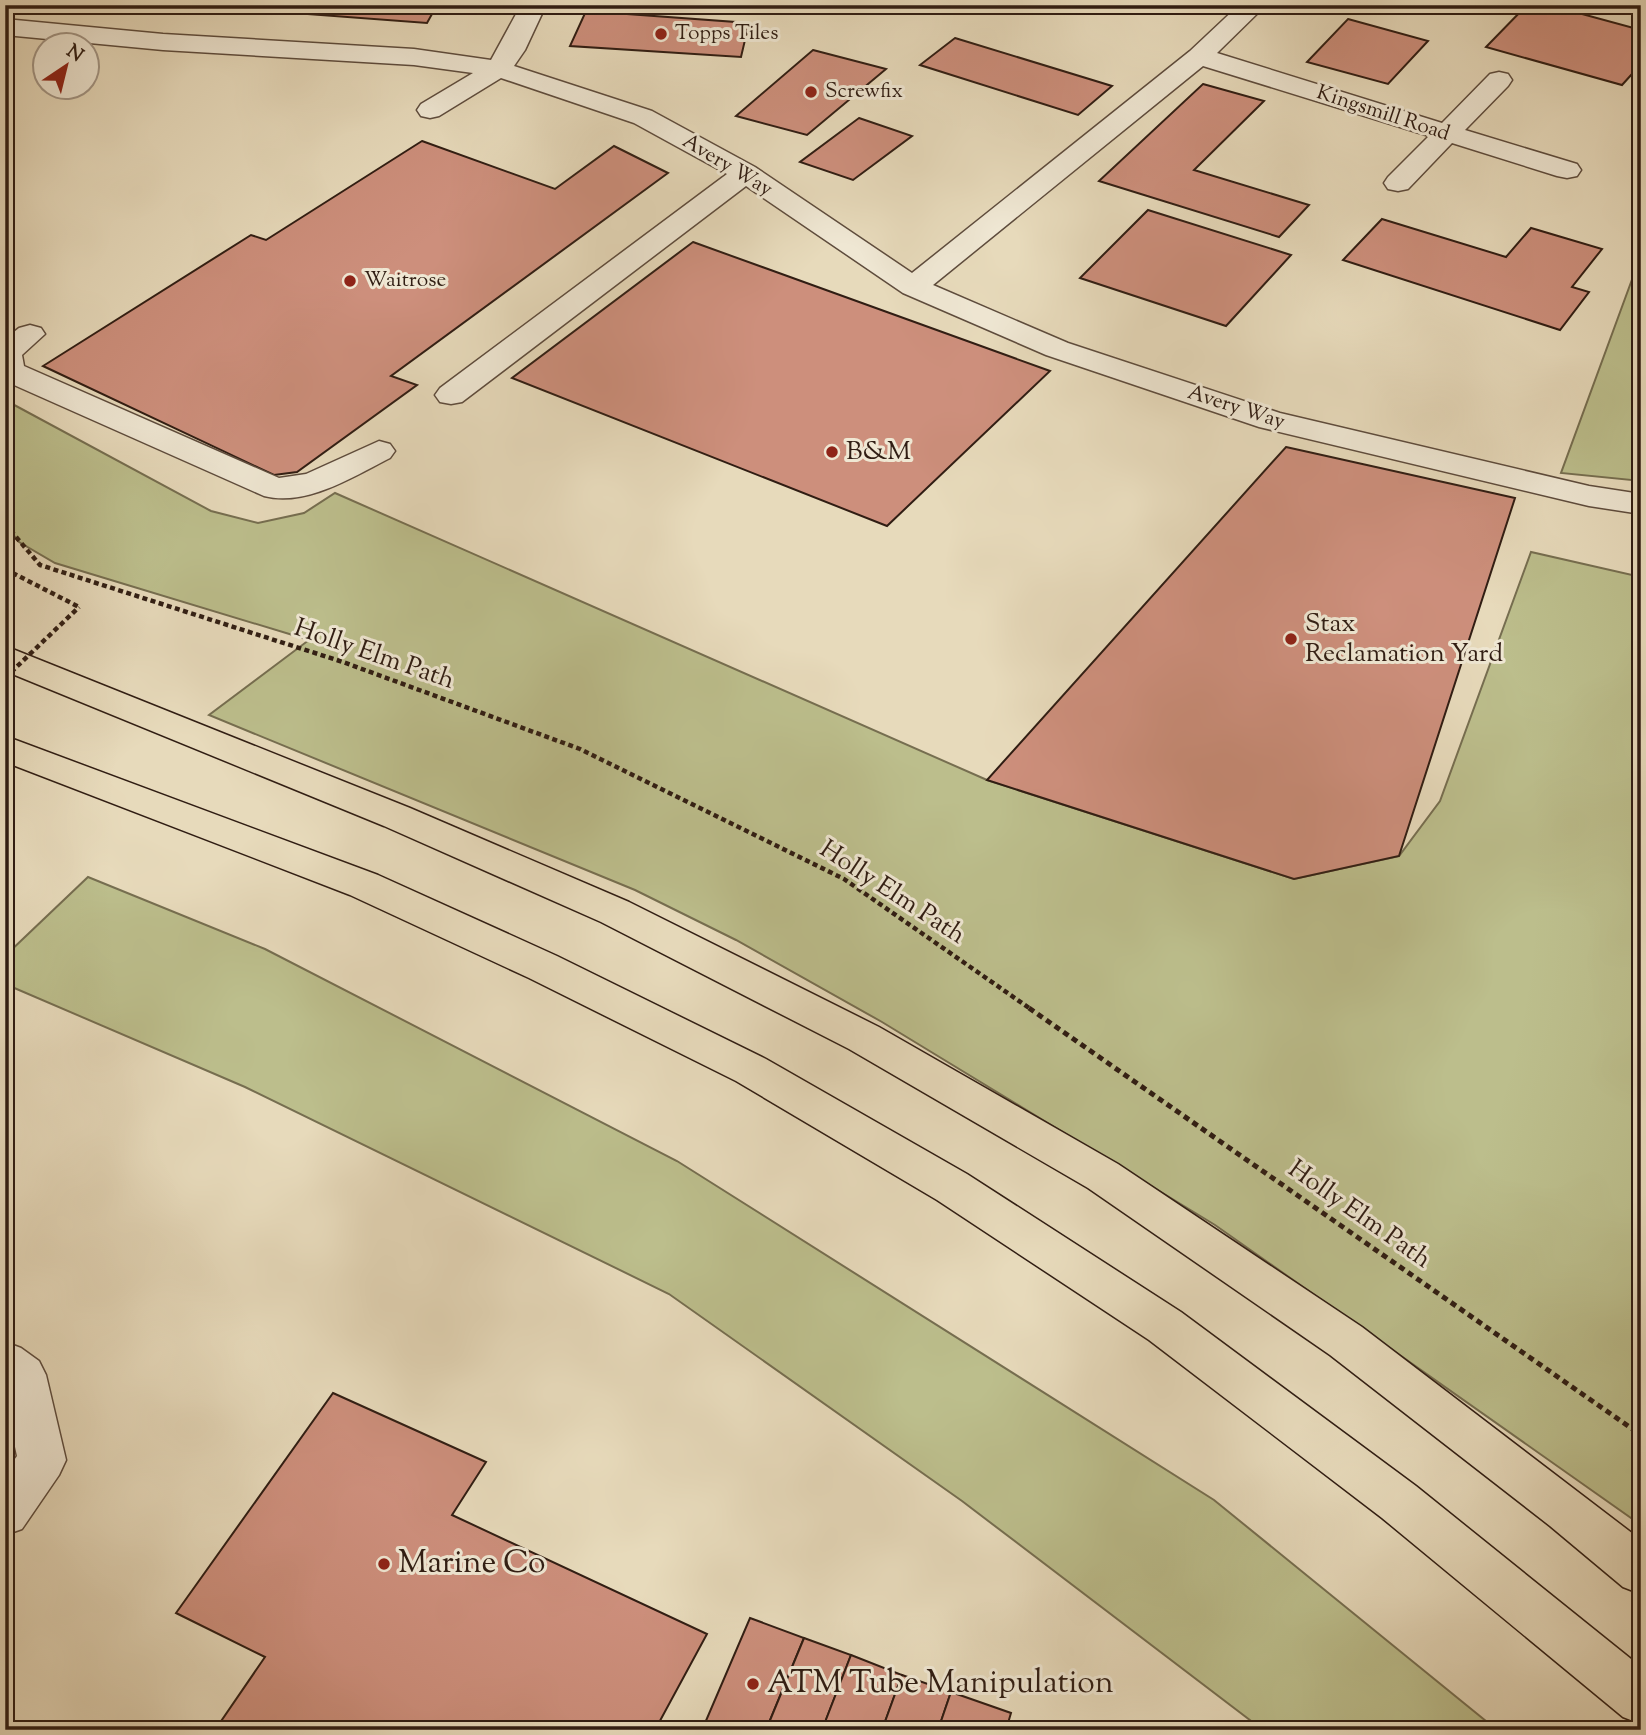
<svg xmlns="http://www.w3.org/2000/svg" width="1646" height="1735" font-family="'Sorts Mill Goudy',serif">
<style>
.green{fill:#bcbe8c;stroke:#766e50;stroke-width:2}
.building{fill:#cd8f7c;stroke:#301d13;stroke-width:2}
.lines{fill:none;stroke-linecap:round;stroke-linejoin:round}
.minor-casing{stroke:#5e4c3d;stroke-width:3}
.highway-casing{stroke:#301d13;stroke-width:3}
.path-far1{stroke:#301d13;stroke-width:4.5;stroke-dasharray:5 3.5;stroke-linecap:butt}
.path{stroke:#301d13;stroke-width:5;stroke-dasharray:6 4.5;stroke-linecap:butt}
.minor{fill:#efe7d3;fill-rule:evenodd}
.highway{fill:#e7dabb;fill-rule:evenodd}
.path-bridge{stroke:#301d13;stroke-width:4.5;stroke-dasharray:5 3.5;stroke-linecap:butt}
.poi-dot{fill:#8f2418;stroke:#efe7d3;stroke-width:2.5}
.labels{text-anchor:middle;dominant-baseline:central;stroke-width:6;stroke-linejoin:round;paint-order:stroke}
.far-poi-label{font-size:21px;fill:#301d13;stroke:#efe7d3;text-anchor:start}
.far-street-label{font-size:21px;fill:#301d13;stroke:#efe7d3}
.poi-label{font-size:26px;fill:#301d13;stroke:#efe7d3;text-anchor:start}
.street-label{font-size:26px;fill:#301d13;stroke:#efe7d3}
.near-poi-label{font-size:32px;fill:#301d13;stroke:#efe7d3;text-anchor:start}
</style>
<rect width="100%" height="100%" fill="#e7dabb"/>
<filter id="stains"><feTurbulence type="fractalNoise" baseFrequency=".00286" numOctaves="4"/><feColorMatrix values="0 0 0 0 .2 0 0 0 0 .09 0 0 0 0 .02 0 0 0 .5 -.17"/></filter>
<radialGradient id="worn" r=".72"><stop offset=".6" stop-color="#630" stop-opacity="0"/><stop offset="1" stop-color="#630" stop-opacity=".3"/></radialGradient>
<!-- green -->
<g class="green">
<polygon points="1641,255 1641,481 1561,473"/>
<polygon points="5,400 211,511 258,523 304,513 335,493 987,780 1294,879 1399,856 1440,801 1531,552 1641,577 1641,1525 1215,1225 882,1022 736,940 635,890 209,715 309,640 55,563 19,542 5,525"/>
<polygon points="88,877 265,949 677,1161 1214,1500 1497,1730 1263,1730 962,1501 669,1294 245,1087 5,984 5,956"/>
</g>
<!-- building -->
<g class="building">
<polygon points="186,5 437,5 427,23"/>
<polygon points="1527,5 1549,5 1641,30 1641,64 1622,85 1486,47"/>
<polygon points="586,11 749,23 741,57 570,46"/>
<polygon points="1348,19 1428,41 1388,84 1307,62"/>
<polygon points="955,38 1112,86 1078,115 920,65"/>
<polygon points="813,50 886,69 807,135 736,116"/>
<polygon points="1203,84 1264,101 1194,170 1309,205 1279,237 1099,181"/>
<polygon points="859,118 912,136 853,180 800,162"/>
<polygon points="422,141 555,189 614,146 668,173 391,376 417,385 297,472 274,475 43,366 251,235 266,240"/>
<polygon points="1148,210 1291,255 1226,326 1080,278"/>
<polygon points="1382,219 1506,257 1531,228 1602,249 1572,287 1589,292 1560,330 1343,260"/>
<polygon points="693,242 1050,371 887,526 512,378"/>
<polygon points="1286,447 1515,498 1399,856 1294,879 987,780"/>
<polygon points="333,1393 486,1462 452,1515 707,1634 655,1730 215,1730 265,1657 176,1613"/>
<polygon points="750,1618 804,1638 766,1730 702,1730"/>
<polygon points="804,1638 851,1655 822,1730 766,1730"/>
<polygon points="851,1655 902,1675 882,1730 822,1730"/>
<polygon points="902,1675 951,1692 938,1730 882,1730"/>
<polygon points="951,1692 1011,1713 1006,1730 938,1730"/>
</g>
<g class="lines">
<defs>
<g id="minor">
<polygon points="521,5 546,5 525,50 514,66 652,111 755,167 912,273 1190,51 1239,5 1266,5 1217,53 1442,123 1490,74 1499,72 1508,74 1512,80 1508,86 1465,130 1577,164 1581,170 1577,176 1567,178 1557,176 1452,143 1408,189 1398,191 1388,189 1384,183 1388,177 1429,136 1203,66 933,285 1068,343 1280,413 1589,486 1641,494 1641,514 1589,506 1259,427 1046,355 903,293 746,186 462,402 451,404 440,402 435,395 440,388 727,174 634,123 501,78 439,116 430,118 421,116 417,110 421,104 473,73 414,65 163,50 5,35 5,19 163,34 414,49 491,60"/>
<path d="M30,325L41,328L45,334L22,355L24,366L279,478L306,474L379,441L390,444L395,451L390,458C354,476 307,507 264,496L5,381V339L19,328Z"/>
<polygon points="5,1342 21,1348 39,1361 46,1375 66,1460 59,1475 22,1529 5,1535 5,1473 17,1456 5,1401"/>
</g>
<g id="highway">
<polygon points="5,646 410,808 629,902 879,1027 1118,1164 1362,1327 1641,1540 1641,1594 1623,1587 1550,1526 1330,1355 1088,1188 849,1049 601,922 384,826 5,671"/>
<polygon points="5,736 378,875 557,956 766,1059 967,1174 1181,1312 1416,1486 1641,1667 1641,1724 1623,1717 1382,1518 1149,1340 937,1200 736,1081 529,978 350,895 5,762"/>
</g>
</defs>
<!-- minor casing -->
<use href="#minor" class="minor-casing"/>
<!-- highway casing -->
<use href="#highway" class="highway-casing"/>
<!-- path-far1 -->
<g class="path-far1">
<polyline points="5,524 40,565 343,662 580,749 844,879 1032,1010"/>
<polyline points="5,569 79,607"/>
</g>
<!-- path -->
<polyline class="path" points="1029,1008 1641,1435"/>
<!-- minor -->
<use href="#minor" class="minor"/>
<!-- highway -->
<use href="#highway" class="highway"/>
<!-- path-bridge -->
<polyline class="path-bridge" points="5,678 79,607"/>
</g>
<!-- markers -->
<g class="poi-dot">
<circle cx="661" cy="34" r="7"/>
<circle cx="811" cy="92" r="7"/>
<circle cx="350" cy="281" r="7"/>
<circle cx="832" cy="452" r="7"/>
<circle cx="1291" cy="639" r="7"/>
<circle cx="384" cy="1564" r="7"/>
<circle cx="753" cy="1684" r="7"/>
</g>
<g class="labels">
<!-- far-poi labels -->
<g class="far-poi-label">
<text x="675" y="34">Topps Tiles</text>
<text x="825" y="92">Screwfix</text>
<text x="364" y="281">Waitrose</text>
</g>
<!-- far-street labels -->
<g class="far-street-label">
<text transform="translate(1383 114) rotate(18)">Kingsmill Road</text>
<text transform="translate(727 166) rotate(31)">Avery Way</text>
<text transform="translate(1236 408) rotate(18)">Avery Way</text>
</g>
<!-- poi labels -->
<g class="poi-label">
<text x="846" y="452">B&amp;M</text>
<text x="1305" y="624">Stax<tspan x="1305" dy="30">Reclamation Yard</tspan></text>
</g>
<!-- street labels -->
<g class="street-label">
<text transform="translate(374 655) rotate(19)">Holly Elm Path</text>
<text transform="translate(892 893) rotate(33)">Holly Elm Path</text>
<text transform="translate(1359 1215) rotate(35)">Holly Elm Path</text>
</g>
<!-- near-poi labels -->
<g class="near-poi-label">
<text x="398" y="1564">Marine Co</text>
<text x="767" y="1684">ATM Tube Manipulation</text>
</g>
</g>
<!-- margin -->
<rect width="1646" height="1735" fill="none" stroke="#e7dabb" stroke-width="28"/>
<rect x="7" y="7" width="1632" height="1721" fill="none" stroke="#301d13" stroke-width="3.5"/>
<rect x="14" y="14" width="1618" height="1707" fill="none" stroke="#301d13" stroke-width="2"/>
<!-- north arrow -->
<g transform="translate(66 66) rotate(35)"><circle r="33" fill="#efe7d3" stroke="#a39686" stroke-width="2"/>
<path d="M0-5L12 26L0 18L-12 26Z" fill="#8f2418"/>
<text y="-10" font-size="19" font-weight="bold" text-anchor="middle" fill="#301d13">N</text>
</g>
<rect width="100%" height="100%" filter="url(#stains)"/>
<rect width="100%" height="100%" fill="url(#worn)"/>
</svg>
